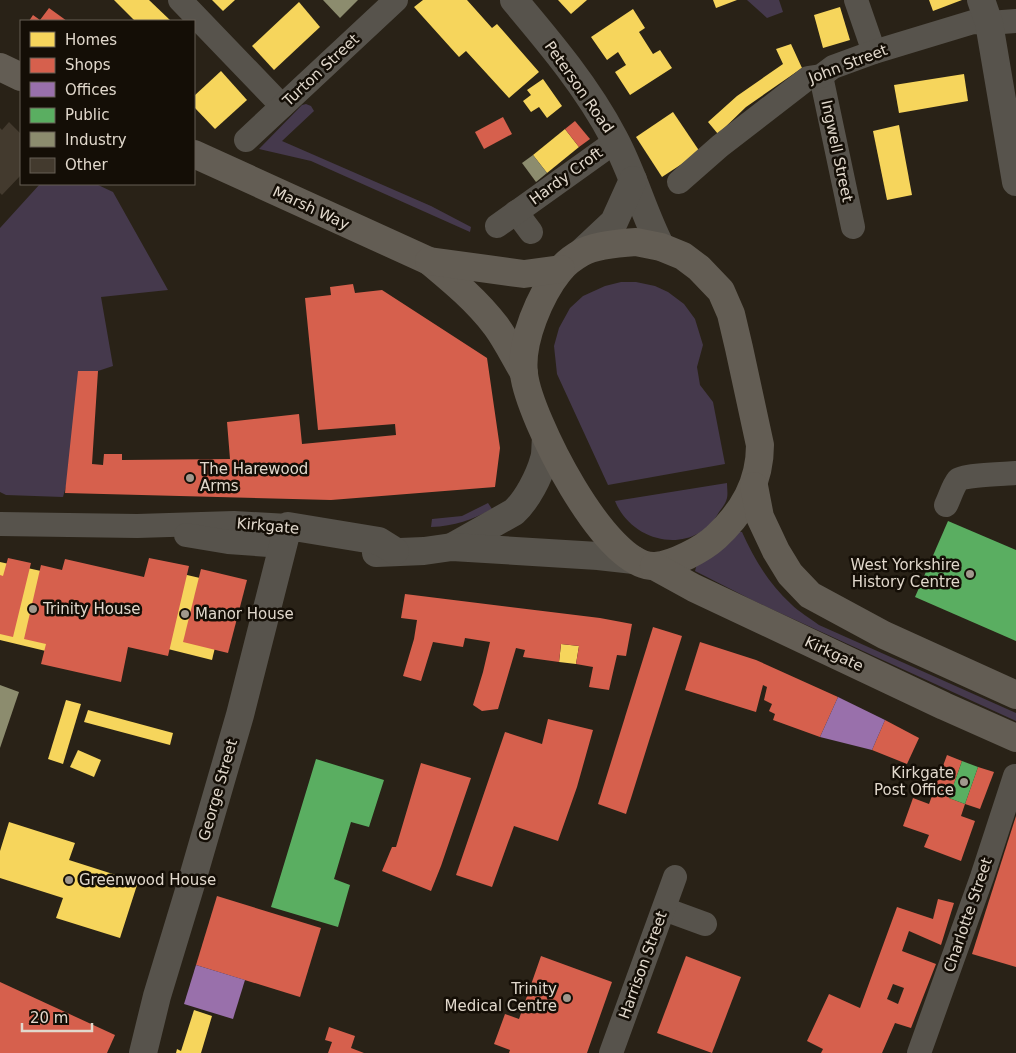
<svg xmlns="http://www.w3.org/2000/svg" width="1016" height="1053" font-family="'DejaVu Sans',sans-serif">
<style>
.green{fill:#45394c}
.homes{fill:#f6d55c}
.shops{fill:#d6604d;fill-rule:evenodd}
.offices{fill:#9970ab}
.public{fill:#5aae61}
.industry{fill:#8c8c6e}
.building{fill:#433a2e}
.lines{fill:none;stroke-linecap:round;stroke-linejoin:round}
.minor{stroke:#57534c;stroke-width:24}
.tertiary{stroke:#57534c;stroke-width:28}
.trunk{stroke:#635d54;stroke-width:28}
.poi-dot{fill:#a1988d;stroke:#140e06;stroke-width:2}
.labels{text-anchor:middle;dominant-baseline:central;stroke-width:5;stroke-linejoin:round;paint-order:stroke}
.street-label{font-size:15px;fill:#e1d8cc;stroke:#140e06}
.poi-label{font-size:15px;fill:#e1d8cc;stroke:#140e06;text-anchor:start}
</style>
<rect width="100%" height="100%" fill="#292217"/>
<!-- green -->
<g class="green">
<polygon points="747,0 779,0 783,12 767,18"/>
<polygon points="306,104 311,106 314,111 282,141 431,206 471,227 470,232 311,161 259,149 302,105"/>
<polygon points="40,184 96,184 113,192 168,290 101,297 113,366 98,371 63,497 6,495 0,492 0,228"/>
<polygon points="621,282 636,282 655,286 668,292 684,304 695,319 703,345 697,367 700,385 713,402 725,464 608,485 557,374 554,346 559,328 570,308 583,296 605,286"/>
<path d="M727,483C727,487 728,494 727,498C726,503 722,508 719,512C695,556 633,545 615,501Z"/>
<path d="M488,503L492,509C472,520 455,526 431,527L432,519L462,516Z"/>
<path d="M736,532H742C754,559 769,584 791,604C799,612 810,618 819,625L1016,713V721L754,601L695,571L698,560Z"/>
</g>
<!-- homes -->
<g class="homes">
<polygon points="114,0 149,0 171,21 135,21"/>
<polygon points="212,0 235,0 223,11"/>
<polygon points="423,0 467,0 492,28 497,24 539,72 509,98 466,51 459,57 414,7"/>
<polygon points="558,0 587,0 571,14"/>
<polygon points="713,0 737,0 716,8"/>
<polygon points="929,0 962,0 933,11"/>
<polygon points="299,2 320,27 274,70 252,46"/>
<polygon points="840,7 850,40 823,48 814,15"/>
<polygon points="633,9 645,28 639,32 653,54 660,50 672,68 630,95 615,72 626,65 618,52 607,60 591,37"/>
<polygon points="791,44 802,68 746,107 718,134 708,122 737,96 783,64 776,49"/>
<polygon points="221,71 247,100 215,129 194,107 194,96"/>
<polygon points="964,74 968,101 899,113 894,85"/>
<polygon points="543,79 562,106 547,118 539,107 531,112 523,101 531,95 527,90"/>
<polygon points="673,112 700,152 662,177 636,137"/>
<polygon points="899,125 912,195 887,200 873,131"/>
<polygon points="565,129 579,147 547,173 533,155"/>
<polygon points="0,562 73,578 54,653 0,640"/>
<polygon points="157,568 230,585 212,660 140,642"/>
<polygon points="561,644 579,646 576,664 559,662"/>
<polygon points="66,700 81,704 63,764 48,759"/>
<polygon points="88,710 173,733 170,745 84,722"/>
<polygon points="78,750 101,760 94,777 70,767"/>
<polygon points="9,822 75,843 69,860 138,882 120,938 56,918 63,898 0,878 0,851"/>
<polygon points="194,1010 212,1016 201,1053 176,1053 177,1049 181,1051"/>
</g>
<!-- shops -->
<g class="shops">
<polygon points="49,8 67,21 29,21 33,15 40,20"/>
<polygon points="503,117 512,134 484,149 475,132"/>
<polygon points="575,121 590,139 579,147 565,129"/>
<polygon points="353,284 355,293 382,290 487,358 500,448 495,487 331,500 65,493 78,371 98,371 92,464 103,465 104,454 122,454 122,460 230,459 227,422 299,414 302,444 396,435 395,424 318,430 305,298 331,295 330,287"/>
<polygon points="8,558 31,563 13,637 0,634 0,575 3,576"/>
<polygon points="149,558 189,566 168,656 128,647 121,682 41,664 46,644 24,639 41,565 62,570 65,559 144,577"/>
<polygon points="201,569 247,580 228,653 183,642"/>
<polygon points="405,594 600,618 632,624 626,656 617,655 609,690 589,687 593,667 576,664 579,646 561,644 559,662 523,657 525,650 516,648 498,709 482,711 473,705 483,672 490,642 465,638 463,647 433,642 421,681 403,676 414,639 417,620 401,618"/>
<polygon points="653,627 682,636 626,814 598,804"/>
<polygon points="700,642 756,660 838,697 820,737 773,720 775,714 769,711 772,704 764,700 767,687 763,685 756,712 685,690"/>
<polygon points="548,719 593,730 577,787 558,841 514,826 492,887 456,875 505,732 542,744"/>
<polygon points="885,720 919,738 907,764 872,750"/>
<polygon points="947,755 962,761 949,798 965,804 961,816 975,821 961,861 924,847 929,835 903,826 913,798 929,804"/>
<polygon points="421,763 471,778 441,866 431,891 382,871 392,847 396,847"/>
<polygon points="978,767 994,772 980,809 965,804"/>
<polygon points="1016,816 1016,967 972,954"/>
<polygon points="217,896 321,928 300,997 196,965"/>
<path d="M938,899L954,903L941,945L909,931L902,951L936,964L911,1028L895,1023L882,1053H821L823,1049L807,1041L829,994L860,1008L897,907L933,919ZM893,984L904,988L898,1004L887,999Z"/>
<polygon points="541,956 612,982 587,1053 509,1053 510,1050 494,1044 505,1014 519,1019"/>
<polygon points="686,956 741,977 712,1053 657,1033"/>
<polygon points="0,982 115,1035 107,1053 0,1053"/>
<polygon points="329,1027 355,1036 351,1048 364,1053 328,1053 332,1042 325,1040"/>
</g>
<!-- offices -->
<g class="offices">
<polygon points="838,697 885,720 872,750 820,737"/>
<polygon points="196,965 245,980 233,1019 184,1004"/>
</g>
<!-- public -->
<g class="public">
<polygon points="948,521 1016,550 1016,641 915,597"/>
<polygon points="316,759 384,780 369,827 351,822 334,879 350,885 338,927 271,907"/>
<polygon points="962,761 978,767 965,804 949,798"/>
</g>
<!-- industry -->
<g class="industry">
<polygon points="323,0 358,0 340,18"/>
<polygon points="533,155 547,173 536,182 522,163"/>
<polygon points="0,685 19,692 0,748"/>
</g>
<!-- building -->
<polygon class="building" points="9,122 21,134 21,175 2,195 0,193 0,128 2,130"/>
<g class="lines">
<!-- minor -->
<g class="minor">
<polyline points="180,0 282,106"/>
<polyline points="856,0 874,52"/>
<polyline points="821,76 853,227"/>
<polyline points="246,140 396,0"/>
<polyline points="679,182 720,146 808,78 821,76 833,67 874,52 973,22 989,23 1016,21"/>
<polyline points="516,212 531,232"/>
<polyline points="497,226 616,141"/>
<path d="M946,505C950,497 953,486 958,480C963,475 1006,474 1016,473"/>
<polyline points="0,524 137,526 234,523 288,526"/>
<polyline points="186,535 228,542 283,546"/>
<polyline points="664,909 705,924"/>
<polyline points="611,1053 675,877"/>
<polyline points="919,1053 982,877 1015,776"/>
</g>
<!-- tertiary -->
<g class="tertiary">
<path d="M514,0C551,44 588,88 614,138C633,173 643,212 661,247"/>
<polyline points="981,0 989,23 1016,182"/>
<polyline points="582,252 614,222 633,180"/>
<path d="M452,547L514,512C527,500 539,477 544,459C546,453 545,445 546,439"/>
<polyline points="376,553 424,551 452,547 598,556 634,560"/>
<polyline points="143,1053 157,996 191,884 240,715 288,526 379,541 395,551"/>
</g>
<!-- trunk -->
<g class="trunk">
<polyline points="0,67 21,77"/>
<path d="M194,154L429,261C453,281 477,301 496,326C507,341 515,358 524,373"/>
<path d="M636,242L661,247L683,256L699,268L721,291L731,314L739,348L760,445C760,483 743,512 716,537C703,549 673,565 655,566C605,569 529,417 524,374C520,341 540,295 560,270C565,264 574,257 581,253C594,245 621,243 636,242Z"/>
<polyline points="429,261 524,274 561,269"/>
<polyline points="754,486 760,517 776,551 790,574 810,595 884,635 1016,695"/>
<polyline points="654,566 694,588 944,706 1016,738"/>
</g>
</g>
<!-- markers -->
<g class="poi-dot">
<circle cx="190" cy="478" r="5"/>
<circle cx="970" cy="574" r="5"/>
<circle cx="33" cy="609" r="5"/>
<circle cx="185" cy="614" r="5"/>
<circle cx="964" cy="782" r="5"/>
<circle cx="69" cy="880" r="5"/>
<circle cx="567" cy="998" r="5"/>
</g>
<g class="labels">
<!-- street labels -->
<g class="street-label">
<text transform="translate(848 64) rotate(-21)">John Street</text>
<text transform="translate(321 70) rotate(-43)">Turton Street</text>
<text transform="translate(579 87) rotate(55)">Peterson Road</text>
<text transform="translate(837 151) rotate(78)">Ingwell Street</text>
<text transform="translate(566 176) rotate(-36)">Hardy Croft</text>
<text transform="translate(311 208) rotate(25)">Marsh Way</text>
<text transform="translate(268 526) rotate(5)">Kirkgate</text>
<text transform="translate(834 654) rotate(25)">Kirkgate</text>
<text transform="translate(218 790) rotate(-74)">George Street</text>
<text transform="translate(968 915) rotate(-71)">Charlotte Street</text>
<text transform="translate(643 965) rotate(-70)">Harrison Street</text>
</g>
<!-- poi labels -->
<g class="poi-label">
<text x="200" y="469">The Harewood<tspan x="200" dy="17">Arms</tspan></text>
<text x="960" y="565" text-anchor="end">West Yorkshire<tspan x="960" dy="17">History Centre</tspan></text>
<text x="43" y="609">Trinity House</text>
<text x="195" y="614">Manor House</text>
<text x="954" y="773" text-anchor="end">Kirkgate<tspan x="954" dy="17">Post Office</tspan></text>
<text x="79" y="880">Greenwood House</text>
<text x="557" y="989" text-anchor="end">Trinity<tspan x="557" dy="17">Medical Centre</tspan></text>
</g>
</g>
<!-- legend -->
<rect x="20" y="20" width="175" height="165" fill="#140e06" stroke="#665f55"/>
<rect x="30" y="32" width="25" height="15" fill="#f6d55c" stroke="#665f55"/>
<text x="65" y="45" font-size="15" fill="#e1d8cc">Homes</text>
<rect x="30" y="58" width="25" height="15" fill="#d6604d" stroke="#665f55"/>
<text x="65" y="70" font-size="15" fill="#e1d8cc">Shops</text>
<rect x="30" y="82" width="25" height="15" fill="#9970ab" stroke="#665f55"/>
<text x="65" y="95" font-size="15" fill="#e1d8cc">Offices</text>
<rect x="30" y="108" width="25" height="15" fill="#5aae61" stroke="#665f55"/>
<text x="65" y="120" font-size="15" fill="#e1d8cc">Public</text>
<rect x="30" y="132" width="25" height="15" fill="#8c8c6e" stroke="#665f55"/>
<text x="65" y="145" font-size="15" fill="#e1d8cc">Industry</text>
<rect x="30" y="158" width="25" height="15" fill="#433a2e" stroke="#665f55"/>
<text x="65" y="170" font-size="15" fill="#e1d8cc">Other</text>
<!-- scale -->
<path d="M22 1023v8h70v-8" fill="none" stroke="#e1d8cc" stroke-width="2.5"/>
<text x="30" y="1023" font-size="15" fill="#e1d8cc" stroke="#140e06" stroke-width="4" paint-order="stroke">20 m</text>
</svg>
